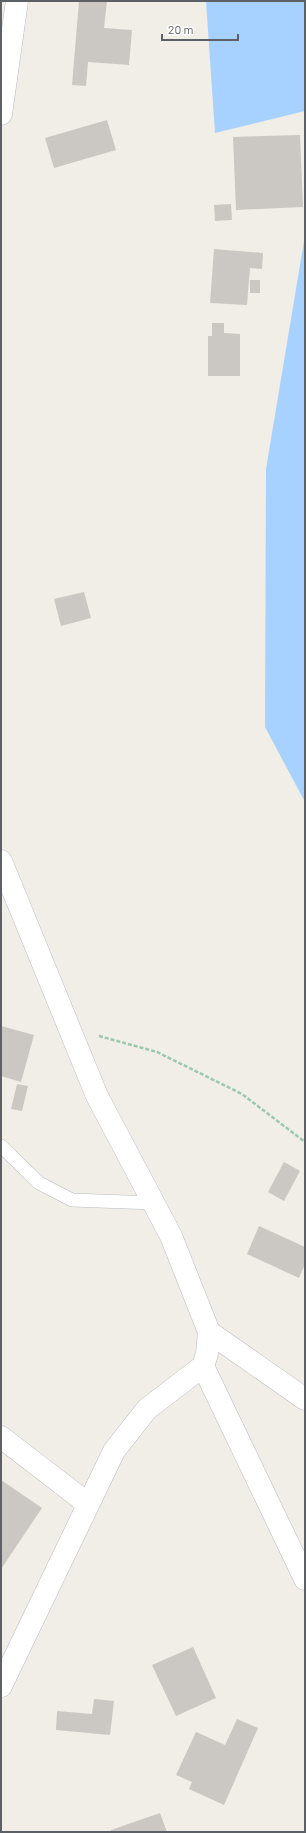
<svg xmlns="http://www.w3.org/2000/svg" width="306" height="1833" font-family="Barlow,sans-serif">
<style>
.water{fill:#a7d2ff}
.building{fill:#cbc8c3}
.lines{fill:none;stroke-linecap:round;stroke-linejoin:round}
.lane-casing{stroke:#b8bbc0;stroke-width:14}
.street-casing{stroke:#b8bbc0;stroke-width:23}
.secondary-casing{stroke:#b9bcc2;stroke-width:23}
.path{stroke:#9cc8ac;stroke-width:2.5;stroke-dasharray:4 2;stroke-linecap:butt}
.lane{stroke:#fff;stroke-width:13}
.street{stroke:#fff;stroke-width:22}
.secondary{stroke:#fff;stroke-width:22}
</style>
<rect width="100%" height="100%" fill="#f0eee6"/>
<!-- water -->
<g class="water">
<polygon points="206,1 305,1 305,111 215,133"/>
<polygon points="305,235 305,802 265,727 266,469"/>
</g>
<!-- building -->
<g class="building">
<polygon points="79,1 107,1 104,28 132,30 129,65 88,62 86,86 72,85"/>
<polygon points="107,120 116,150 54,168 45,138"/>
<polygon points="300,135 303,207 236,210 233,137"/>
<polygon points="231,204 232,220 215,221 214,205"/>
<polygon points="214,249 263,253 262,269 250,268 247,305 210,303"/>
<rect x="250" y="280" width="10" height="13"/>
<polygon points="212,323 224,323 224,333 240,334 240,376 208,376 208,336 212,336"/>
<polygon points="84,592 91,618 61,626 54,599"/>
<polygon points="1,1026 34,1035 21,1082 1,1076"/>
<polygon points="17,1084 28,1086 22,1111 11,1109"/>
<polygon points="284,1162 300,1171 284,1201 268,1192"/>
<polygon points="259,1226 305,1247 305,1264 299,1278 247,1254"/>
<polygon points="1,1480 42,1508 1,1569"/>
<polygon points="193,1647 216,1698 176,1716 152,1665"/>
<polygon points="94,1699 114,1701 110,1735 56,1730 57,1711 92,1714"/>
<polygon points="237,1719 258,1728 224,1805 189,1789 192,1782 176,1775 196,1732 225,1745"/>
<polygon points="160,1813 167,1832 111,1832 111,1830"/>
</g>
<g class="lines">
<defs>
<polyline id="lane" points="1,1146 39,1183 72,1200 154,1203"/>
<g id="street">
<polyline points="1,114 17,1"/>
<polyline points="203,1366 305,1579"/>
<polyline points="1,1437 88,1504"/>
</g>
<g id="secondary">
<polyline points="1,861 97,1096 171,1236 209,1332 305,1399"/>
<polyline points="1,1686 114,1451 147,1409 203,1366 207,1354 209,1332"/>
</g>
</defs>
<!-- lane casing -->
<use href="#lane" class="lane-casing"/>
<!-- street casing -->
<use href="#street" class="street-casing"/>
<!-- secondary casing -->
<use href="#secondary" class="secondary-casing"/>
<!-- path -->
<polyline class="path" points="99,1036 157,1052 242,1094 305,1142"/>
<!-- lane -->
<use href="#lane" class="lane"/>
<!-- street -->
<use href="#street" class="street"/>
<!-- secondary -->
<use href="#secondary" class="secondary"/>
</g>
<!-- border -->
<rect width="306" height="1833" fill="none" stroke="#5d6166" stroke-width="4"/>
<!-- scale -->
<path d="M162 34v6h76v-6" fill="none" stroke="#5d6166" stroke-width="2"/>
<text x="168" y="34" font-size="12" fill="#5d6166" stroke="#ffffff" stroke-width="3" paint-order="stroke">20 m</text>
</svg>
